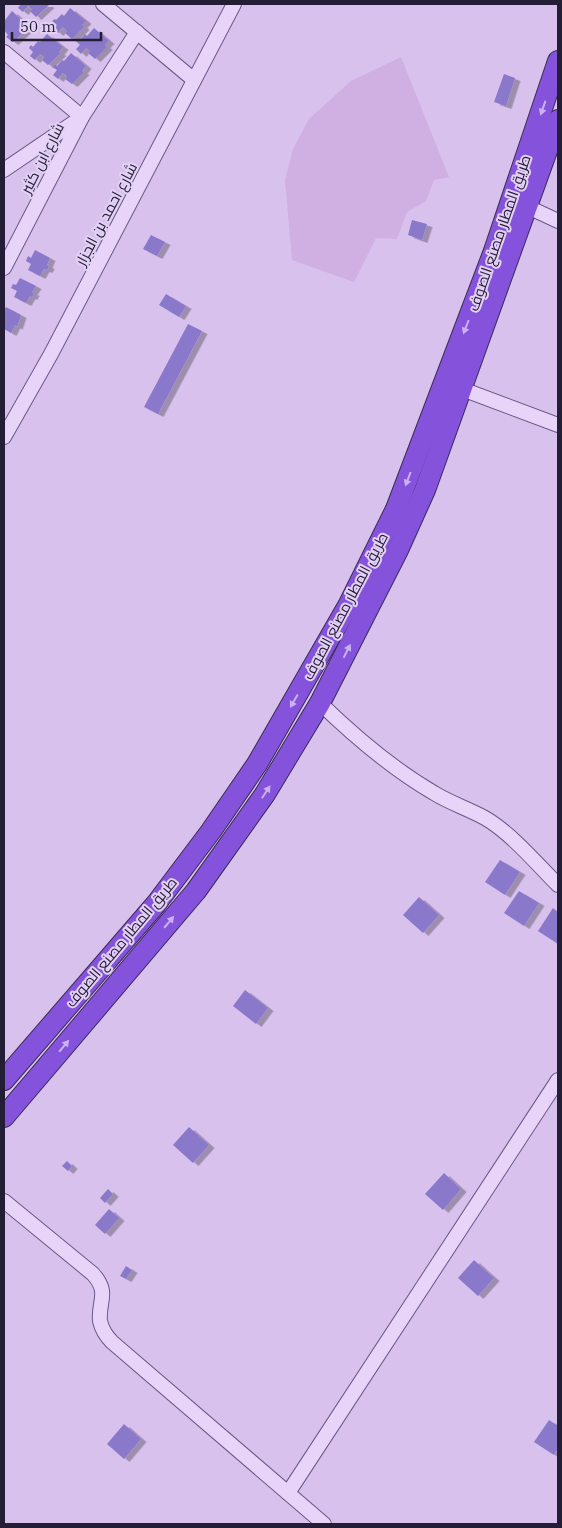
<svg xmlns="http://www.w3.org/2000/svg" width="562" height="1528" font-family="'IBM Plex Serif',Cairo,serif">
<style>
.farmland{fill:#d0afe3}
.building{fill:#8a78cb;filter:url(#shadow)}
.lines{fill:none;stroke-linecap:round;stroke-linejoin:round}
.minor-casing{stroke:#685986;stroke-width:16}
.highway-casing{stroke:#382d54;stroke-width:22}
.minor{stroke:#e7d4f8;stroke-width:14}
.highway{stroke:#8552dc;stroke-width:20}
.oneway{fill:#ccb1ef}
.labels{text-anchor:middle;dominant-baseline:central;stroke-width:4;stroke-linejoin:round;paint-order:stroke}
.street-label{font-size:15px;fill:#241d36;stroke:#e3d1f5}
</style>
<defs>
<filter id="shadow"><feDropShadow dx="5.5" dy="3" stdDeviation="0" flood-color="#0004"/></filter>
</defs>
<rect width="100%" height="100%" fill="#d8c1ed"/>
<!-- farmland -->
<polygon class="farmland" points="401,57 449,177 434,180 426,201 407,212 397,239 376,238 354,282 292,260 285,180 293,149 309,119 351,81"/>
<!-- building -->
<g class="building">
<polygon points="21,4 47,4 49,5 36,17 30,11 32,9 28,6 23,12 18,8"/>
<polygon points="70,8 86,21 82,25 84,27 72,39 65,33 67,31 63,27 58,33 53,29 57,25 52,21 55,19 56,20 62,14 64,16"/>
<polygon points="12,11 27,25 24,29 26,30 13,42 6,37 8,35 4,30 4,18 5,20"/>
<polygon points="94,28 109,41 105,45 107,47 95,59 88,53 90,51 86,48 81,54 76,49 80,45 76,41 78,39 80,40 85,34 87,36"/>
<polygon points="47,34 63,47 59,52 61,53 48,65 42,60 44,57 40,54 35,60 30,56 33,52 29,48 31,45 33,47 38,41 40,42"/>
<polygon points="71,53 86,66 82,71 84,72 72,84 65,79 67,76 63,73 58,79 53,75 57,70 52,67 55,64 57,66 62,60 64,61"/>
<polygon points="504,74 515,78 506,106 494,102"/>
<polygon points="412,220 427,224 422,240 408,235"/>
<polygon points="151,235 165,242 157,256 143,249"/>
<polygon points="35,250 50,258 47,265 49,266 47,270 44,269 40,276 28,270 31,264 26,261 28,256 31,258"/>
<polygon points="20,278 36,286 32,292 34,293 32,297 30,296 26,303 14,297 17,291 11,288 13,284 16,285"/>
<polygon points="166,294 186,306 179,317 159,305"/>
<polygon points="6,307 21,315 17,327 15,325 11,333 4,329 4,310"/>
<polygon points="188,324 202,331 158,414 144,407"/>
<polygon points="500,860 520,872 505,895 485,882"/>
<polygon points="519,891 539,903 524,926 504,913"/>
<polygon points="419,897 439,915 423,933 403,915"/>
<polygon points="553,908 558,912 558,944 538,931"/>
<polygon points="245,990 268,1008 256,1024 233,1006"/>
<polygon points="189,1127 209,1145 193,1163 173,1145"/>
<polygon points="67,1161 72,1166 68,1171 62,1166"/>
<polygon points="444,1173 461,1189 443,1210 425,1194"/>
<polygon points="108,1189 113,1194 105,1203 100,1198"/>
<polygon points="109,1209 119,1218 105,1234 95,1225"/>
<polygon points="474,1260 494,1278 478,1296 458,1278"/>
<polygon points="126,1266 132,1270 126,1279 120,1276"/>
<polygon points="549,1420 558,1426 558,1448 554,1455 534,1442"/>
<polygon points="124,1424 141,1439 124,1459 107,1444"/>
</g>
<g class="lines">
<defs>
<g id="minor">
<polyline points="103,4 194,80"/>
<polyline points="4,52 82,117"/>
<polyline points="4,170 79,119"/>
<polyline points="528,207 558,221"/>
<polyline points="4,268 82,117 137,32"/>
<polyline points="462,389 558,425"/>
<polyline points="4,437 51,354 234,4"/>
<path d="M320,703C355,737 391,768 434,793C450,803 469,809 485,818C511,833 537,864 558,885"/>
<path d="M4,1201L93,1274C110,1293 98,1301 100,1321C102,1330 106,1336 112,1342L324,1524"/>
<polyline points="288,1493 558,1080"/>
</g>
<g id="highway">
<polyline points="4,1080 156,904 211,831 257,764 349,604 396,509 494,251 558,61"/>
<polyline points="4,1117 196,891 265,794 320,703 398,550 425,490 558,120"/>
</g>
</defs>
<!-- minor casing -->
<use href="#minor" class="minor-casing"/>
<!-- highway casing -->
<use href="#highway" class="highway-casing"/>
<!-- minor -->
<use href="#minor" class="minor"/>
<!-- highway -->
<use href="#highway" class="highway"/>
</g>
<!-- one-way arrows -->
<defs><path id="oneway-solid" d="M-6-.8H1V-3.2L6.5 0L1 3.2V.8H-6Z" transform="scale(1.25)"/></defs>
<g class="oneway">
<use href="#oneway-solid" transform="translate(543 108) rotate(109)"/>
<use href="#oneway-solid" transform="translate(466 327) rotate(111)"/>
<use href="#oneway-solid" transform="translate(408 479) rotate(111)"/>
<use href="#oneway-solid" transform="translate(347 651) rotate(-63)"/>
<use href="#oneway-solid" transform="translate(294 701) rotate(120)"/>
<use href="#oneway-solid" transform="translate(266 792) rotate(-57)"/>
<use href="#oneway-solid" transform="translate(169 922) rotate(-50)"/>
<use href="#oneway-solid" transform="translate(64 1046) rotate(-50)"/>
</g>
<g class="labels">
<!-- street labels -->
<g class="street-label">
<text transform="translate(42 158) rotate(-63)">شارع ابن كثير</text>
<text transform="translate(106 214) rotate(-62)">شارع احمد بن الجزار</text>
<text transform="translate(499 233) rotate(-71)">طريق المطار مصنع الصوف</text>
<text transform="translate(345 606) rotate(-62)">طريق المطار مصنع الصوف</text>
<text transform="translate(121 942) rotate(-50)">طريق المطار مصنع الصوف</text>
</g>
</g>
<!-- border -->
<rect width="562" height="1528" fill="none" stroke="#241d36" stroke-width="10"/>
<!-- scale -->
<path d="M12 32v8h89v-8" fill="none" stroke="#241d36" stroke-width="2.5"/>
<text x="20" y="32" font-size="15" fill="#241d36" stroke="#e3d1f5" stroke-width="4" paint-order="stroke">50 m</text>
</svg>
